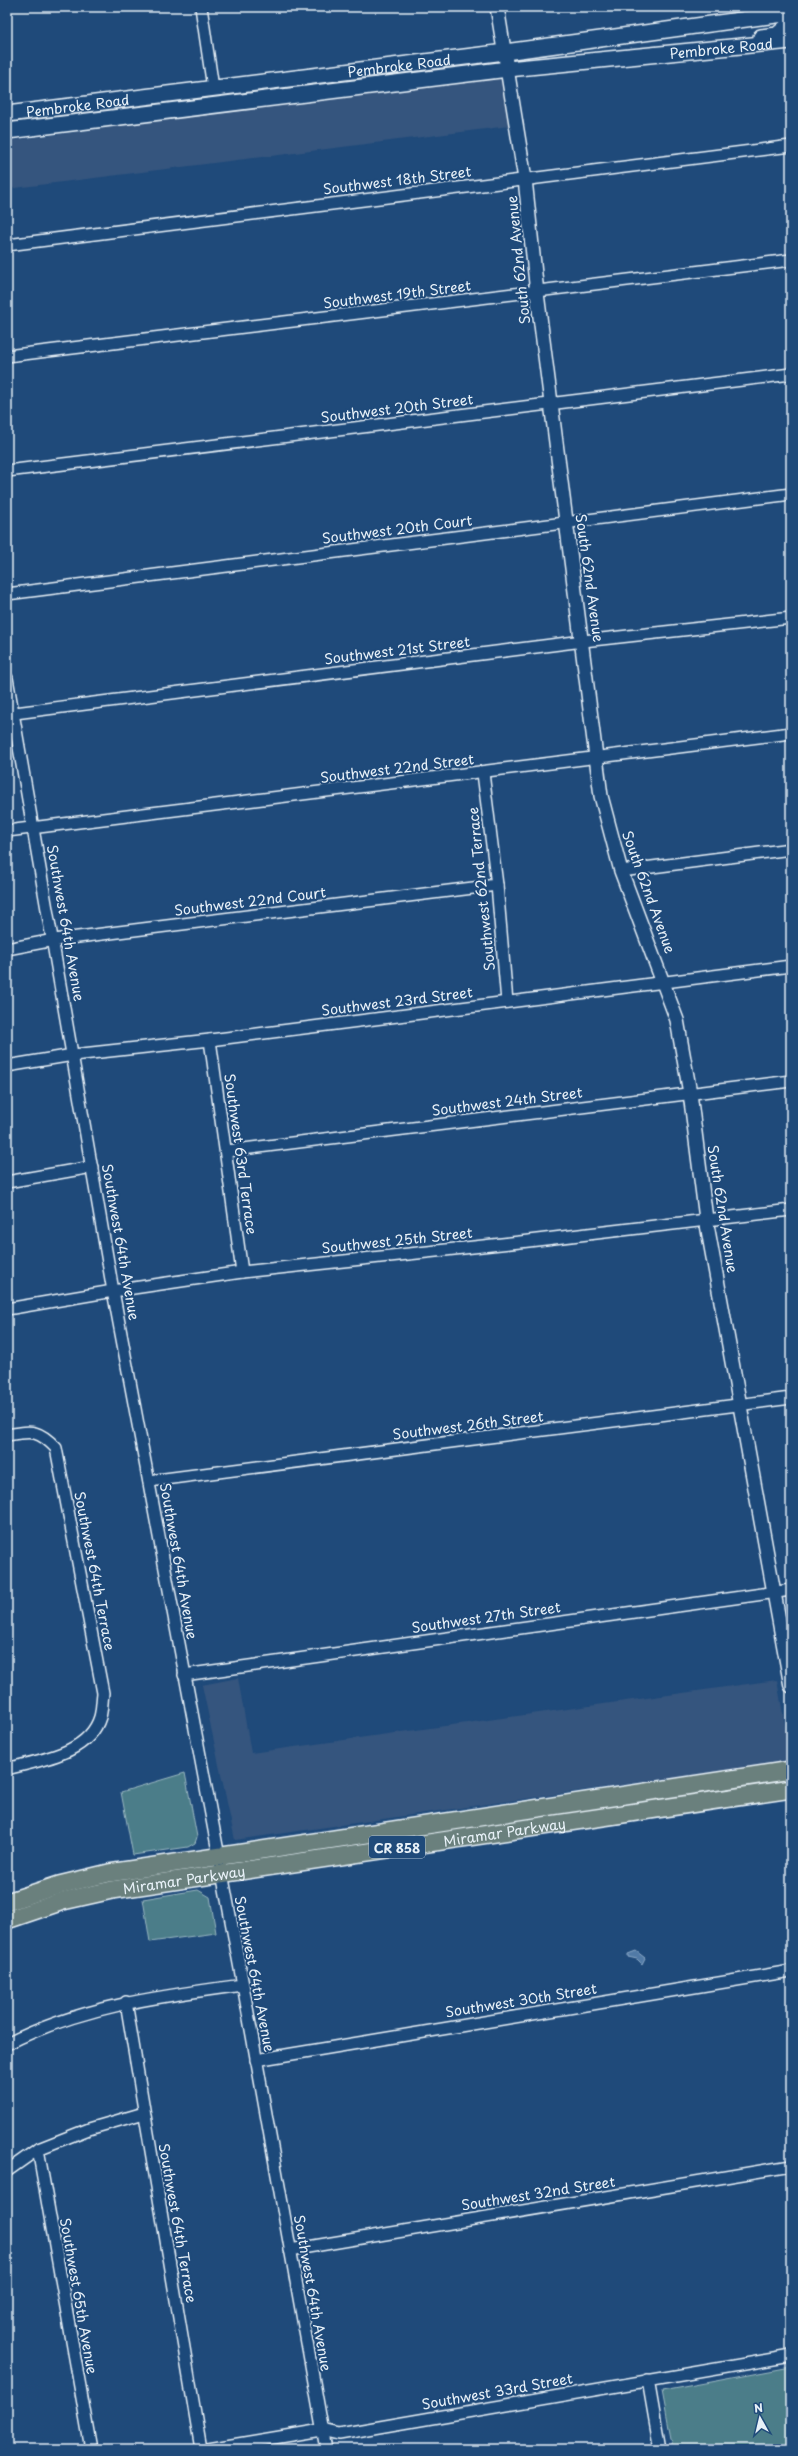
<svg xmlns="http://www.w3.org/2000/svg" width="798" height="2456" font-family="'Playpen Sans',sans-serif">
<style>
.built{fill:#35557e}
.green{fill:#4b7d89;stroke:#9ab7c0}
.water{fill:#517aa6;stroke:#8daac7}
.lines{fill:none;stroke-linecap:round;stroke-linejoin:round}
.minor-casing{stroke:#e8f1f8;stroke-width:14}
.tertiary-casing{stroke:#e8f1f8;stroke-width:16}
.secondary-casing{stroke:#e8f1f8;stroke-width:18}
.primary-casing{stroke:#e8f1f8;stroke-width:20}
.minor{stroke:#1f4a7a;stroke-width:11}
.tertiary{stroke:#1f4a7a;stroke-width:13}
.secondary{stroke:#1f4a7a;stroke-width:15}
.primary{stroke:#6a807d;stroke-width:17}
.labels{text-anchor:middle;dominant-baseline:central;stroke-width:4;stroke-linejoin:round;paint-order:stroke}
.shield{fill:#1f4a7a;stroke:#acbfd2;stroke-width:1}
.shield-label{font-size:13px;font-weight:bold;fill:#e8f1f8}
.street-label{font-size:14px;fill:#e8f1f8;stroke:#1f4a7a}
</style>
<rect width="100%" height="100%" fill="#1f4a7a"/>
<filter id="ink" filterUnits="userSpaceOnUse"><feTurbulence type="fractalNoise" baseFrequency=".025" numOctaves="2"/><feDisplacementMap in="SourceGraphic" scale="8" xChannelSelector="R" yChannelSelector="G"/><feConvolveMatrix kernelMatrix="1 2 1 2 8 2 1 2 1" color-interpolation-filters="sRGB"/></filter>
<g filter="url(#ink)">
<!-- built -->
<g class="built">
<polygon points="502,76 509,126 7,189 7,141"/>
<polygon points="238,1678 251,1753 777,1680 791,1761 235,1840 202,1685"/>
</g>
<!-- green -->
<g class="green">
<polygon points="185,1773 197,1837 195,1843 188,1847 133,1855 121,1792"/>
<polygon points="198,1890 210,1897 216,1933 150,1942 143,1899"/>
<polygon points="791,2367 791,2449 673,2449 662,2391"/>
</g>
<!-- water -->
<polygon class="water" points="636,1951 645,1958 642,1964 637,1959 628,1957 628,1954"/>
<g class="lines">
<defs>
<g id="minor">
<polyline points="201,7 213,88"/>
<polyline points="7,245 791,146"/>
<polyline points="7,356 791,260"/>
<polyline points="7,471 791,374"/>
<polyline points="7,594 791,494"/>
<polyline points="7,678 113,1291 243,1985 326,2449"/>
<polyline points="7,714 583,641 791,618"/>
<polyline points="483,773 497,885 507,1002"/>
<polyline points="7,831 791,733"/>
<polyline points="621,871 791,849"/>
<polyline points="7,949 54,940 497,885"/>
<polyline points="210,1040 242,1272"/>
<polyline points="7,1066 73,1055 210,1040 791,966"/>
<polyline points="227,1151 791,1081"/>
<polyline points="7,1182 92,1167"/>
<polyline points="7,1309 113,1291 242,1272 520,1242 791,1210"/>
<path d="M7,1435C32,1431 38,1429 56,1448L103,1693C102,1700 102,1710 100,1717C89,1754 39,1760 7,1769"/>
<polyline points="149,1481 791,1398"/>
<polyline points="184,1675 791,1590"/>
<polyline points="126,2002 201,2449"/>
<path d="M7,2044C81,2006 161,1996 243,1985"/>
<polyline points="256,2060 791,1971"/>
<polyline points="38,2149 91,2449"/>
<polyline points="7,2171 38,2149 89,2129 144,2113"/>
<polyline points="290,2250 791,2166"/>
<polyline points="648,2380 660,2449"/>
<polyline points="208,2449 322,2430 339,2434 791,2356"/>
</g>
<polyline id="tertiary" points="497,7 525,179 537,293 601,796 621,871 677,1020 690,1093 706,1219 791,1686"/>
<g id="secondary">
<polyline points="761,37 777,35 791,23"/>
<path id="s1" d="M7,114L505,52L791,13"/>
<path id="s2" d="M7,131L508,69L791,41"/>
</g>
<g id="primary">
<polyline points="7,1902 59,1885 109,1873 791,1770"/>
<path id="s3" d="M7,1920L63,1901L112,1890L791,1789"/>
</g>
</defs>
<!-- minor casing -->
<use href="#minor" class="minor-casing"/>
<!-- tertiary casing -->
<use href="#tertiary" class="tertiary-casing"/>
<!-- secondary casing -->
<use href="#secondary" class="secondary-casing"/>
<!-- primary casing -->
<use href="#primary" class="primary-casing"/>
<!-- minor -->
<use href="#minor" class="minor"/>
<!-- tertiary -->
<use href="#tertiary" class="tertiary"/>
<!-- secondary -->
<use href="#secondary" class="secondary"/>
<!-- primary -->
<use href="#primary" class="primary"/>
</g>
</g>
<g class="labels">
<!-- shield labels -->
<rect class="shield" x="369" y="1836" width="56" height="22" rx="3"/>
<g class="shield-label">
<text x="397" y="1847">CR 858</text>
</g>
<!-- street labels -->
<g class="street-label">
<text stroke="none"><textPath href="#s2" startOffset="719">Pembroke Road</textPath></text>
<text stroke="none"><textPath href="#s1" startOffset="395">Pembroke Road</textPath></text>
<text stroke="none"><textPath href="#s1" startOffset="71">Pembroke Road</textPath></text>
<text transform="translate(397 180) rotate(-7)">Southwest 18th Street</text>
<text transform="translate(518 260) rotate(-96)">South 62nd Avenue</text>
<text transform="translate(397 294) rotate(-7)">Southwest 19th Street</text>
<text transform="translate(397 408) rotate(-7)">Southwest 20th Street</text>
<text transform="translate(397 529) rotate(-7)">Southwest 20th Court</text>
<text transform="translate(590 578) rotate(82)">South 62nd Avenue</text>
<text transform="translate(397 650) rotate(-7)">Southwest 21st Street</text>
<text transform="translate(397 768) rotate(-7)">Southwest 22nd Street</text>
<text transform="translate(481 889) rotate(-96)">Southwest 62nd Terrace</text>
<text transform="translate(649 892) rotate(70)">South 62nd Avenue</text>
<text transform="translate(250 901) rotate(-7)">Southwest 22nd Court</text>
<text transform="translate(66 923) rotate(80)">Southwest 64th Avenue</text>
<text transform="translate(397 1001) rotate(-7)">Southwest 23rd Street</text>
<text transform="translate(507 1101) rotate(-7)">Southwest 24th Street</text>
<text transform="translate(241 1154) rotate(82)">Southwest 63rd Terrace</text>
<text transform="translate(723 1209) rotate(81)">South 62nd Avenue</text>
<text transform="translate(397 1240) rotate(-6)">Southwest 25th Street</text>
<text transform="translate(121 1242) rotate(80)">Southwest 64th Avenue</text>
<text transform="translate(468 1425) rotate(-7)">Southwest 26th Street</text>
<text transform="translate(179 1561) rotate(80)">Southwest 64th Avenue</text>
<text transform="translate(95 1571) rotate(79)">Southwest 64th Terrace</text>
<text transform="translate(486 1617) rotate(-8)">Southwest 27th Street</text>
<text stroke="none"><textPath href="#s3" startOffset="506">Miramar Parkway</textPath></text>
<text stroke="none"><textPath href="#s3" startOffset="182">Miramar Parkway</textPath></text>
<text transform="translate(255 1974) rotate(79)">Southwest 64th Avenue</text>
<text transform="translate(521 2000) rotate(-9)">Southwest 30th Street</text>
<text transform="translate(538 2193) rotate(-9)">Southwest 32nd Street</text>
<text transform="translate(178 2223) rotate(80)">Southwest 64th Terrace</text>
<text transform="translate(313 2293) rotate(80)">Southwest 64th Avenue</text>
<text transform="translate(79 2296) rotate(80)">Southwest 65th Avenue</text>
<text transform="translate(497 2391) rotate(-10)">Southwest 33rd Street</text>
</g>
</g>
<!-- margin -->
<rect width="798" height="2456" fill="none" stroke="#1f4a7a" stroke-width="24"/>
<rect x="12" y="12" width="774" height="2432" fill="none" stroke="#e8f1f8" stroke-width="1.5" filter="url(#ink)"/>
<!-- north arrow -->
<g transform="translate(760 2418) rotate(352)" stroke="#1f4a7a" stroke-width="3" paint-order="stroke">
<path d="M0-3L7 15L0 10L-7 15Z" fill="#e8f1f8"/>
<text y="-6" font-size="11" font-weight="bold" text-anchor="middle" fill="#e8f1f8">N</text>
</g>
</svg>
